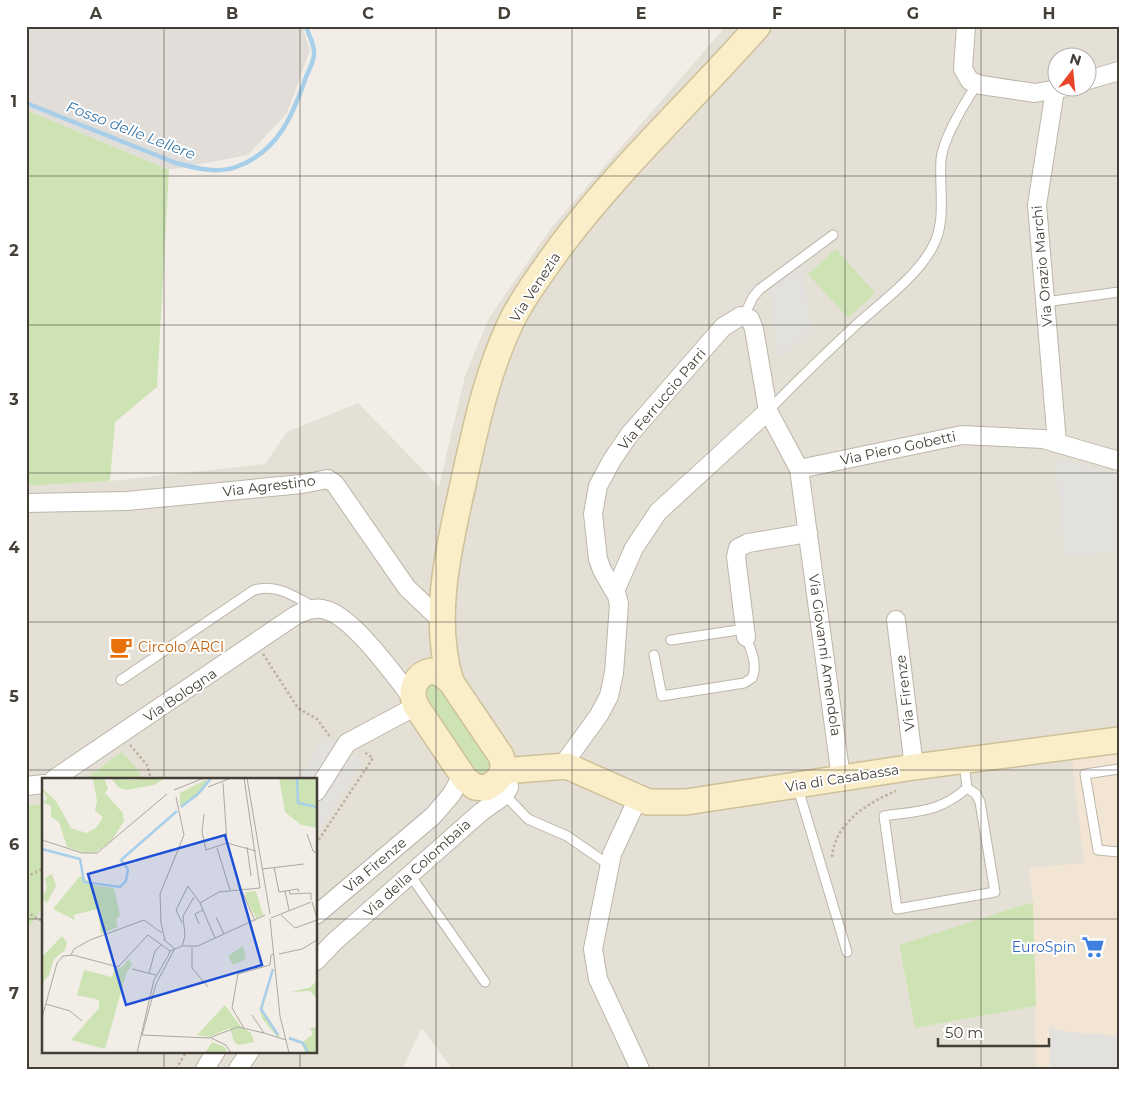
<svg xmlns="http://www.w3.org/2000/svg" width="1145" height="1095" font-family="Montserrat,sans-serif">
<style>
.residential{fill:#e5e0d5;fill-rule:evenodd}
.commercial{fill:#f2e5d3}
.industrial{fill:#e1ddd8}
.green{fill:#cde3b3}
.parking{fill:#e3e1de}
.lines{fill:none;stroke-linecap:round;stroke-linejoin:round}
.stream{stroke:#a8cfea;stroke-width:4.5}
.lane-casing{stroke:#bcb6aa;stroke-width:11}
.street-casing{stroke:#bcb6aa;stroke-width:20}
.secondary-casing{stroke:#cec099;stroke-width:28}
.path{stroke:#bdb19c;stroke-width:2.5;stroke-dasharray:2.5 2.5;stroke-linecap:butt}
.lane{stroke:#fff;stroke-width:9}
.street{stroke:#fff;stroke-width:18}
.secondary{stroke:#faeec9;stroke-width:25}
.grid{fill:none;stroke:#443f36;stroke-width:1;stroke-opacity:0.55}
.labels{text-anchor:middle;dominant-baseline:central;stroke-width:4;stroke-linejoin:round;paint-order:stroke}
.street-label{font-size:14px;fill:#443f36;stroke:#fff}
.food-label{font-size:14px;fill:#c56008;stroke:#fff;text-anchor:start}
.shop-label{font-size:14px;fill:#366cbe;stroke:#fff;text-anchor:end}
.water-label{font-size:15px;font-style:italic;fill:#3978a7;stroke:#fff}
.inset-river{fill:none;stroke:#a8cfea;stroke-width:2.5}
.inset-road{fill:none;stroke:#aca8a0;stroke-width:1}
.view{fill:#1d4ed8;fill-opacity:0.15;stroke:#1d4ed8;stroke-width:2.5}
.inset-edge{fill:none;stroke:#443f36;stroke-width:2.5}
.neatline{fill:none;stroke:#443f36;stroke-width:2}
.grid-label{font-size:16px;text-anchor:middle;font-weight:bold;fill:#443f36}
</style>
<rect width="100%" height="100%" fill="#f2eee7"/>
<!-- residential -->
<path class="residential" d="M726,26H1119V752L1072,758L1085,863L1030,868L1033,902L899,946L915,1028L1036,1006V1069H452L422,1028L402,1069H26V486L110,481L265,464L287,432L358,403L439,486L465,376L489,318L551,228ZM1058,58H1088V88H1058ZM44,779H316V1051H44Z"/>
<!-- commercial -->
<polygon class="commercial" points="1119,752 1119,1069 1036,1069 1033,902 1029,868 1084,863 1072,758"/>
<!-- industrial -->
<polygon class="industrial" points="26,26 302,26 310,50 287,113 248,155 169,170 29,111 26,106"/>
<!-- green -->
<g class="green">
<polygon points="26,106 29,111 169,170 157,387 115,422 110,481 26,486"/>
<polygon points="836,249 875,293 848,318 808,274"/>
<polygon points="438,680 496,769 479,780 419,687"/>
<polygon points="122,752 140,772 140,779 85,779"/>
<polygon points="44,803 44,905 26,932 26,807"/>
<polygon points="1033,902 1036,1006 915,1028 899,945"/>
</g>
<!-- parking -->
<g class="parking">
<polygon points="803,266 811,332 778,358 769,289"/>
<polygon points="1054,458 1119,474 1119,551 1065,557"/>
<polygon points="325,736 364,761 316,835 316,779 298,779"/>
<polygon points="1049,1026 1060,1031 1119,1036 1119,1069 1050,1069"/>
</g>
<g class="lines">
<!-- stream -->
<path class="stream" d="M26,103L176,163C195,168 217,174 236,167C278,152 293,115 306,77C309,70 315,59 314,52C314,43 308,34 306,26"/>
<defs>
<g id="lane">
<polyline points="1045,302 1119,292"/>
<polyline points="744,316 753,297 760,289 833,235"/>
<path d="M768,411C796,382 825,354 855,326C880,303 921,274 935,242C946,217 939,186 941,159C944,136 964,104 977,84"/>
<polyline points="671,640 745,629"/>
<path d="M654,655L662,696L744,683L752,678C758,665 751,650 746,637"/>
<path d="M121,680L254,590C277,583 295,597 314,607"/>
<polyline points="964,761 967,788"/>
<polyline points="1119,769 1085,774 1098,850 1119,852"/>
<polyline points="797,785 847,952"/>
<path d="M967,788L976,794L980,802L995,892L897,909L884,816C919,811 940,812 967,788Z"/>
<polyline points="505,795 528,819 567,836 609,865"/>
<polyline points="410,875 485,982"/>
</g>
<g id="street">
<polyline points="966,26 963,69 970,81 981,85 1035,93 1063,88"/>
<polyline points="1088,80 1119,71"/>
<polyline points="1055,90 1037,205 1057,443"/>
<polyline points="799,469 962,435 1043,439 1119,461"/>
<polyline points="26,503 127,501 302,484 328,479 335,484 407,588 442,621"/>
<polyline points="615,591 634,548 658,512 768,411"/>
<polyline points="896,620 914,767"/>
<polyline points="746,637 736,557 738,548 748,543 808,533"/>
<polyline points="562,766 599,715 609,696 614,673 619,604 617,596 602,570 598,559 593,514 598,486 612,460 629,435 723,327 741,316 750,319 754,329 768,411 799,469 841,778"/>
<path d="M54,779L293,617C303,611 314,606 326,610C353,617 395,676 413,699"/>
<polyline points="26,786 44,784"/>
<polyline points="316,792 347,743 416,706"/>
<polyline points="638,798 612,854 593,949 598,979 640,1069"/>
<polyline points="316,915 433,816 451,795 462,776"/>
<polyline points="316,961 334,942 481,812 505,795 509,787 499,778"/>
<polyline points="205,1069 216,1051"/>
<polyline points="238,1069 250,1051"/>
</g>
<g id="secondary">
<path d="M433,671L443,675L451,682L501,756C507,772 499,781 486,788L475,787L465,779L416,706C409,691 415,673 433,671Z"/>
<path d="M451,682C433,624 446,561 459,502C473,441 484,378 512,320C525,294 543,271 560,247C619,168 693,100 758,26"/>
<polyline points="503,771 567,766 648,802 686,802 914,767 1119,740"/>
</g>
</defs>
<!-- lane casing -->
<use href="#lane" class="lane-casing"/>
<!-- street casing -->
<use href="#street" class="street-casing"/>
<!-- secondary casing -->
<use href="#secondary" class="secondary-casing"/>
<!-- path -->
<g class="path">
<polyline points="263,654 298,708 317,719 331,738"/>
<polyline points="130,745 147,765 151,779"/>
<polyline points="316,844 373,758 364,752"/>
<path d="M832,857C835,823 867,803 896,791"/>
<polyline points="26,877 44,868"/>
<polyline points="26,912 44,922"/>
<polyline points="176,1069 187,1051"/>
</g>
<!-- lane -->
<use href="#lane" class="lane"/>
<!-- street -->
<use href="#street" class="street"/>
<!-- secondary -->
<use href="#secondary" class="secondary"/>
</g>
<!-- grid -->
<path class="grid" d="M164,26V779M300,26V779M436,26V1069M572,26V1069M709,26V1069M845,26V1069M981,26V1069M26,176H1119M26,325H1119M26,473H1119M26,622H1119M26,770H1119M26,919H44M316,919H1119M164,1051V1069M300,1051V1069"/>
<!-- icons -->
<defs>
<symbol id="cafe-bare" viewBox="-9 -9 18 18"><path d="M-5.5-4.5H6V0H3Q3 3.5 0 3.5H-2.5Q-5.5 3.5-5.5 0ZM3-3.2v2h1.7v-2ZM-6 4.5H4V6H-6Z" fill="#e8710a" stroke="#fff" stroke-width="2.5" paint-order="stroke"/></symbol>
<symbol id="supermarket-bare" viewBox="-9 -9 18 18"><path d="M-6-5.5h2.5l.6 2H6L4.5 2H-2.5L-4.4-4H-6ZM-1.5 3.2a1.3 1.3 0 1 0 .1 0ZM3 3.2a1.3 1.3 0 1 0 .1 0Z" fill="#3f7fe0" stroke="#fff" stroke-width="2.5" paint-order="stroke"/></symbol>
</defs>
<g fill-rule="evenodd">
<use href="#cafe-bare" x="105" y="631" width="32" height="32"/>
<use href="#supermarket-bare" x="1077" y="931" width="32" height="32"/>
</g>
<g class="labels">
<!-- street labels -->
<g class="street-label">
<text transform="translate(1042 266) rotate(-95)">Via Orazio Marchi</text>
<text transform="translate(535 287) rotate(-57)">Via Venezia</text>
<text transform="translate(662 399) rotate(-50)">Via Ferruccio Parri</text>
<text transform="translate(898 448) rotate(-12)">Via Piero Gobetti</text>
<text transform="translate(269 486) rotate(-7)">Via Agrestino</text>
<text transform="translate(825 655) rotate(82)">Via Giovanni Amendola</text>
<text transform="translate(905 693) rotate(-97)">Via Firenze</text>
<text transform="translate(180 695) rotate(-34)">Via Bologna</text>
<text transform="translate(842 778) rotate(-9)">Via di Casabassa</text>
<text transform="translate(375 865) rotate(-40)">Via Firenze</text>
<text transform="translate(417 868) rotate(-42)">Via della Colombaia</text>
</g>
<!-- food labels -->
<g class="food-label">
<text x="138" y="647">Circolo ARCI</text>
</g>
<!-- shop labels -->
<g class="shop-label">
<text x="1076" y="947">EuroSpin</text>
</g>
<!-- water labels -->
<g class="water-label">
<text transform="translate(131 130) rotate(21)">Fosso delle Lellere</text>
</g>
</g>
<!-- overview -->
<g transform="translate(42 778)">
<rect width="275" height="275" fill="#f2eee7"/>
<path d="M51,0H62L66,11L63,15L81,35L82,43L70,62L54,74L44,75L25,69L17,44L9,39V28L1,24L5,21L0,10L14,23L29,50L44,55L54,50L61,39L53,33L55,23ZM69,0L87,2L124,0L112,7L85,12L77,10ZM237,0H275V50L259,47L243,34ZM163,2L166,5L155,19L138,29V15ZM10,96L14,108L5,125L0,120L5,110L3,100ZM38,98L54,108L72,110L78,137L74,142L76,149L59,156L56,131L31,137L33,142L11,131ZM214,113L221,137L214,140L203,119L204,114ZM20,158L25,164L23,172L12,181L7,197L0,205V179ZM201,168L204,181L191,187L186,178ZM87,181L90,187L84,196L63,271L29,262L57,230V222L35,217L42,192L70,199L72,192L80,189ZM233,187L220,233L238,259H235L220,240L218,231ZM275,202V221L268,213L249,214L269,209ZM183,227L199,249L209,255L212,264L196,267L192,264L188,250L167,259L155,257ZM275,249V275H264L259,265L246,261L248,259L261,264L271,256L268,250ZM170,264L181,268L185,271L183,275H163Z" fill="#cde3b3"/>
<path class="inset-river" d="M255,0L256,25L275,29M139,29L157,15L169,0M0,71L38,81L42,104L78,109L84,103L86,91L79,82L135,33M231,191L219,231L236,257M247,260L261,265L266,275"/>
<path class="inset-road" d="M205,0L228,136M181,5L185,65M166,9L189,0M132,12L162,0M162,36L160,54L164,72L185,65L214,73M265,56L271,73L275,75M0,62L40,75H55L125,16M205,69L209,98M175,70L188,112M232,89L237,114L256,111L257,114M220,91L262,86M247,112L248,116L269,115V122M200,113L213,143M243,113L247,132M270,124L275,140M158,125L177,114L218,110L202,0M239,137L253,150L275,142M174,139L182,156M229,140L269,124M228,141L238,238L247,275M140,145L134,132L146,108L158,125L173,160M157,146L153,136L161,132M121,161L133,171M123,162L119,145L118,116L142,57L134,19M140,168L143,158L141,138L152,119M150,169V190L166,209M132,172L114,206L100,257L167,260L196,249L222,255M237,176L260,171L275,162M29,177L32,171L48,162L102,142L120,155M126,178L128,173L140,168H156L223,137M90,191L114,197M107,195L113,173L120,166M4,226L28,233L40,243M210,237L222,255L244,262M0,240L15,185L21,178L31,177L76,189L106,157L128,173M202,250L190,230L196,196L228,187L229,177L232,176M169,260L184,267L189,275M95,275L112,202L126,178"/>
<path class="view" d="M183,57L220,187L84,227L46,96Z"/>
<rect width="275" height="275" class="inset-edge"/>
</g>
<!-- border -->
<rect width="1145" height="1095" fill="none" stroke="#ffffff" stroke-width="55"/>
<!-- north arrow -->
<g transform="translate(1072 72) rotate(16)"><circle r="24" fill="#ffffff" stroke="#b4b2af"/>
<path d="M0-4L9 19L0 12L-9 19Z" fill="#e84428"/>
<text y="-8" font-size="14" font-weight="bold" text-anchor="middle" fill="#443f36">N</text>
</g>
<!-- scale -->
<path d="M938 1038v8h111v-8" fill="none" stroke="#443f36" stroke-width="2.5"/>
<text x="945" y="1038" font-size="15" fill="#443f36" stroke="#ffffff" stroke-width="4" paint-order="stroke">50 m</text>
<rect x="28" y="28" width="1090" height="1040" class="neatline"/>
<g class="grid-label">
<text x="96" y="19">A</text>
<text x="232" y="19">B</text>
<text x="368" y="19">C</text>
<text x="504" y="19">D</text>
<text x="641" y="19">E</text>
<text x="777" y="19">F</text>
<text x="913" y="19">G</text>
<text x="1049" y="19">H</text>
<text x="14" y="107">1</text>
<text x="14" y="256">2</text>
<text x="14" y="405">3</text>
<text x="14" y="553">4</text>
<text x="14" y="702">5</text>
<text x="14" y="850">6</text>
<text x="14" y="999">7</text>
</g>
</svg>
